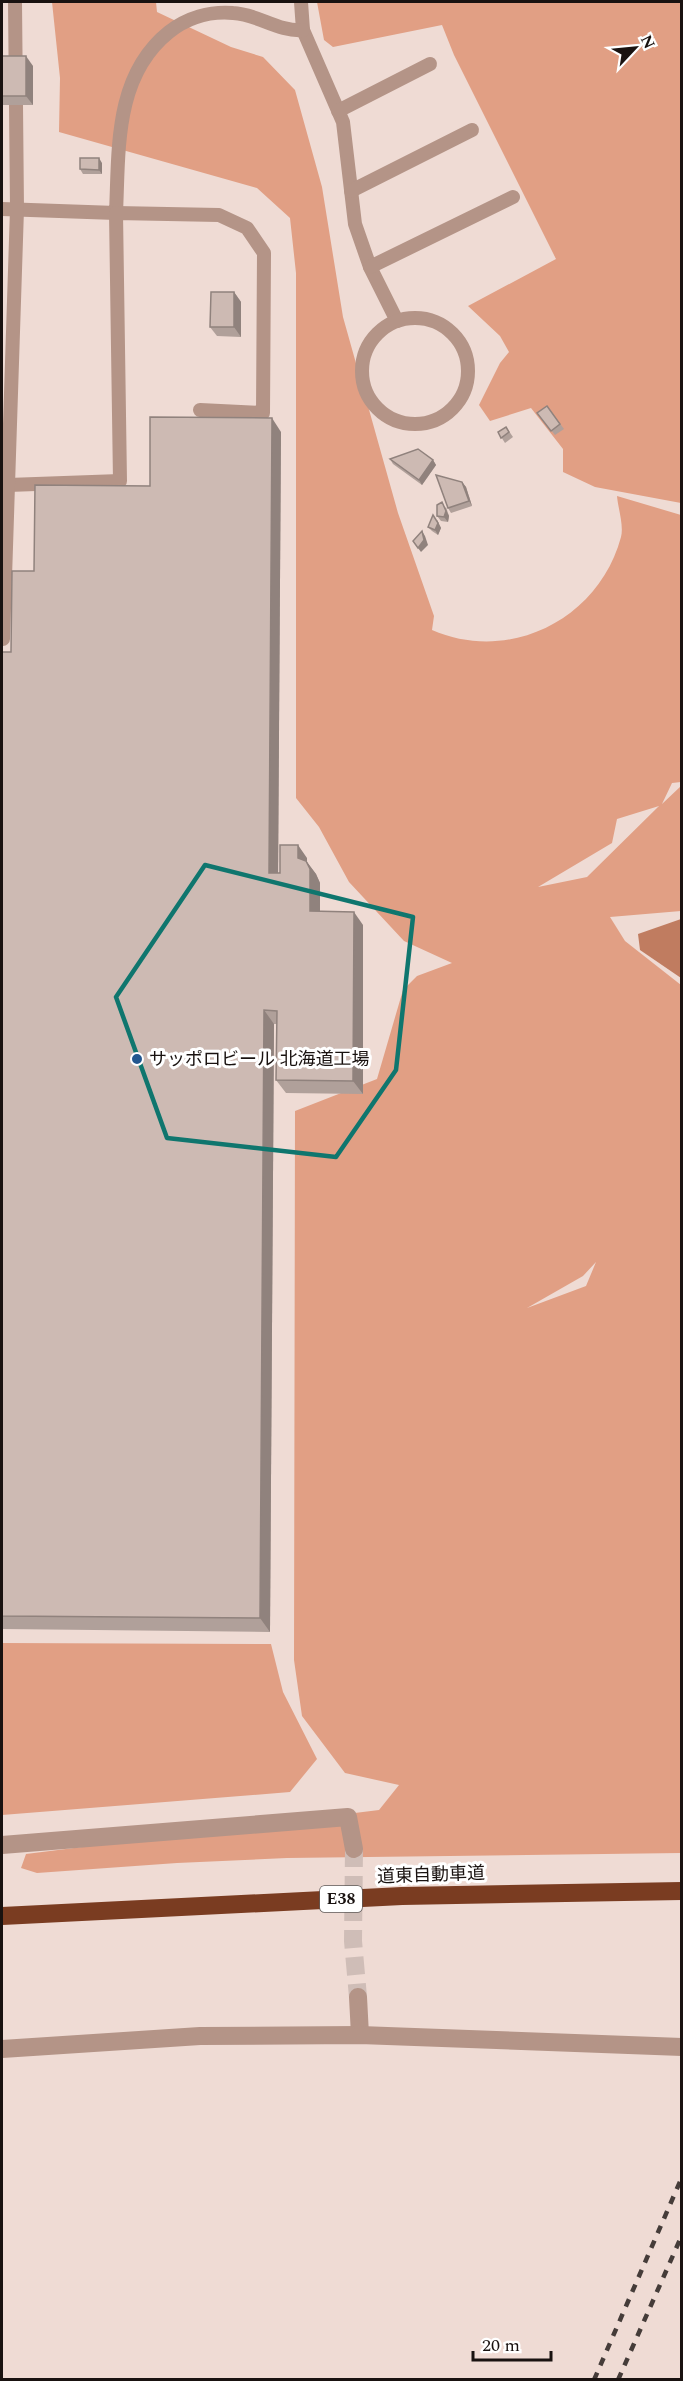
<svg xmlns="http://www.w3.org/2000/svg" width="683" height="2381" font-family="Spectral,'Noto Sans JP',serif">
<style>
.green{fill:#e19f84;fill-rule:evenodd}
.water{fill:#c07c60}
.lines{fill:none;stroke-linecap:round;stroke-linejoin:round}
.street-tunnel{stroke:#cfbdb7;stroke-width:18;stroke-dasharray:18 9;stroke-linecap:butt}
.lane{stroke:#b49487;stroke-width:14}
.street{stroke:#b49487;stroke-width:18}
.highway{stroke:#7a3c21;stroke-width:18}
.rail{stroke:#453c39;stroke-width:4.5;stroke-dasharray:8 8;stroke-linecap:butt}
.wall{fill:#b0a09a}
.shaded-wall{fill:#90827d}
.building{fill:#cdbab3;stroke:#90827d;stroke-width:1.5}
.marked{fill:none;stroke:#0f766e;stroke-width:4.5;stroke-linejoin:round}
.poi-dot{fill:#23578f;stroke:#fff;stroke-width:2}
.labels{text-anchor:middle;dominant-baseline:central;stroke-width:6;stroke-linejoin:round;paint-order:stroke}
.shield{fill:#fff;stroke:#5e5958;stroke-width:1.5}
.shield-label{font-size:16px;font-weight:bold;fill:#191210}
.poi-label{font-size:18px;fill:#191210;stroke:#fff;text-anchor:start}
.street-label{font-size:18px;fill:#191210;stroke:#fff}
</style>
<rect width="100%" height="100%" fill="#efdbd4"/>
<!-- green -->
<g class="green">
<path d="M52,2H156L157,12L231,47L263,57L295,90L322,187L343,317L398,513L434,616L432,630C510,664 599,619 621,537C624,526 618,508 617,496L681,515V782L672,783L662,804L681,786V911L610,917L625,941L681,985V1853L287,1858L177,1863L37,1873L21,1868L26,1854L379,1810L399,1785L345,1773L302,1716L294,1660L295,1111L377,1079L403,990L417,976L452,963L404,941L349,882L319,827L296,798V273L290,218L257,188L59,132L60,78ZM659,806L587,877L538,887L612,843L617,819ZM596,1262L586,1286L527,1308L583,1276Z"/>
<polygon points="317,2 681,2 681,503 595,487 563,472 563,449 531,408 490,421 479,405 500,363 509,352 500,336 468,306 556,259 454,55 442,25 333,47 324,40"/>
<polygon points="2,1643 271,1644 283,1692 317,1759 290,1792 2,1815"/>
</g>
<!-- water -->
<polygon class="water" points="681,919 681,978 640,950 638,934"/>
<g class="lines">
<!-- street-tunnel -->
<polyline class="street-tunnel" points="354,1849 353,1941 358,1997"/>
<!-- lane -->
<g class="lane">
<polyline points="301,2 303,30 343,122 355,224 370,267 397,321"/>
<polyline points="338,111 430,64"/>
<polyline points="351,191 472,130"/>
<path d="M2,209L116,213C119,149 114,76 169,32C187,18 210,11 233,13C258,14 278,32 303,30"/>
<polyline points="370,267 513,197"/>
<circle cx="415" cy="371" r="53"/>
<polyline points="8,485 120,481 116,213 219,215 247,228 264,253 263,413 200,410"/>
<polyline points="3,639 17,209 15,2"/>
</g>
<!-- street -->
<g class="street">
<polyline points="2,1845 348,1817 354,1849"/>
<polyline points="358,1997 360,2035"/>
<polyline points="2,2049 200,2036 360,2035 682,2047"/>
</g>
<!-- highway -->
<polyline class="highway" points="2,1916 402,1896 682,1891"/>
<!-- rail -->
<g class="rail">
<polyline points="594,2380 682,2177"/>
<polyline points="618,2380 682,2235"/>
</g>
</g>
<!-- wall -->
<g class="wall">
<polygon points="2,56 33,66 33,105 2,105"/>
<polygon points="102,163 102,174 83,174 80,169"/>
<polygon points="234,292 241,302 241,337 217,336 210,327"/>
<polygon points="547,406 564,429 555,435 537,413"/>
<polygon points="506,427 513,437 505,443 498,432"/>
<polygon points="281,432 278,873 307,858 307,862 316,874 320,883 320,911 363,925 363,1094 286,1093 276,1080 277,1024 274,1024 270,1632 2,1629 2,652 11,652 34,571 150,486"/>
<polygon points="390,459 433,460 436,465 422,485 393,464"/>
<polygon points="462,482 466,487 472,506 451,513 448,508"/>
<polygon points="446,507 449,516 448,522 441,521 437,516"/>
<polygon points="437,520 441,528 438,535 432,531 428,527"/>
</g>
<!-- shaded-wall -->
<g class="shaded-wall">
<polygon points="26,56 33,66 33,105 26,96"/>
<polygon points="99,158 102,163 102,174 99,170"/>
<polygon points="234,292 241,302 241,337 234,327"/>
<polygon points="272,418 281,432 278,887 269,873"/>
<polygon points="433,460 436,465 422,485 419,480"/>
<polygon points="462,482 466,487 472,506 469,501"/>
<polygon points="442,502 449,516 448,522 444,517"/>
<polygon points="437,520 441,528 438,535 435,530"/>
<polygon points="422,531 425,536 428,545 421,552 418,548"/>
<polygon points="298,845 307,858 307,862 316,874 320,883 320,925 310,911 298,858"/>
<polygon points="354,912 363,925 363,1094 353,1081"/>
<polygon points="264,1010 274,1024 270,1632 260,1618"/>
</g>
<!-- building -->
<g class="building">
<rect x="2" y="56" width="24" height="40"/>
<polygon points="80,158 99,158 99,170 80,169"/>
<polygon points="211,292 234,292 234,327 210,327"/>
<polygon points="547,406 560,424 551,431 537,413"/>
<polygon points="150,417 272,418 269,873 280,873 280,845 298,845 298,858 306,861 310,869 310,911 354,912 353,1081 276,1080 277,1011 264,1010 260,1618 2,1616 2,652 11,652 12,571 34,571 35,485 150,486"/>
<polygon points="506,427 509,432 501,438 498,432"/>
<polygon points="418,449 433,460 419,480 390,459"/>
<polygon points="436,475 462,482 469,501 448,508"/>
<polygon points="442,502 446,511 444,517 437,516 437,505"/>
<polygon points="433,515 438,523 435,530 428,527"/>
<polygon points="422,531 424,540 418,548 413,541"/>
</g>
<!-- marked area -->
<path class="marked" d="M205,865L413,917L396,1070L336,1157L167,1138L116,997Z"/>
<!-- markers -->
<circle class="poi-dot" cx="137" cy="1059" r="6"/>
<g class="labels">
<!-- shield labels -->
<rect class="shield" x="320" y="1886" width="42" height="26" rx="4.5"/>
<g class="shield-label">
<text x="341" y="1899">E38</text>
</g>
<!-- poi labels -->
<g class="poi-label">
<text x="149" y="1059">サッポロビール 北海道工場</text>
</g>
<!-- street labels -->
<g class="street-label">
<text transform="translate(431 1875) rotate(-2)">道東自動車道</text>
</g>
</g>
<!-- border -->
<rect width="683" height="2381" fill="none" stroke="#191210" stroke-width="6"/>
<!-- north arrow -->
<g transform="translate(635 48) rotate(64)" stroke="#ffffff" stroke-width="4.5" paint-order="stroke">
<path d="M0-4.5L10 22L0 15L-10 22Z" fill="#191210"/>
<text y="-9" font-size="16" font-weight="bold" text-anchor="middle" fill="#191210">N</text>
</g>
<!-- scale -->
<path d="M473 2351v9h78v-9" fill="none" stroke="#191210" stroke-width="3"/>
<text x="482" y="2351" font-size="18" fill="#191210" stroke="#ffffff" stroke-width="4.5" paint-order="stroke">20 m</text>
</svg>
